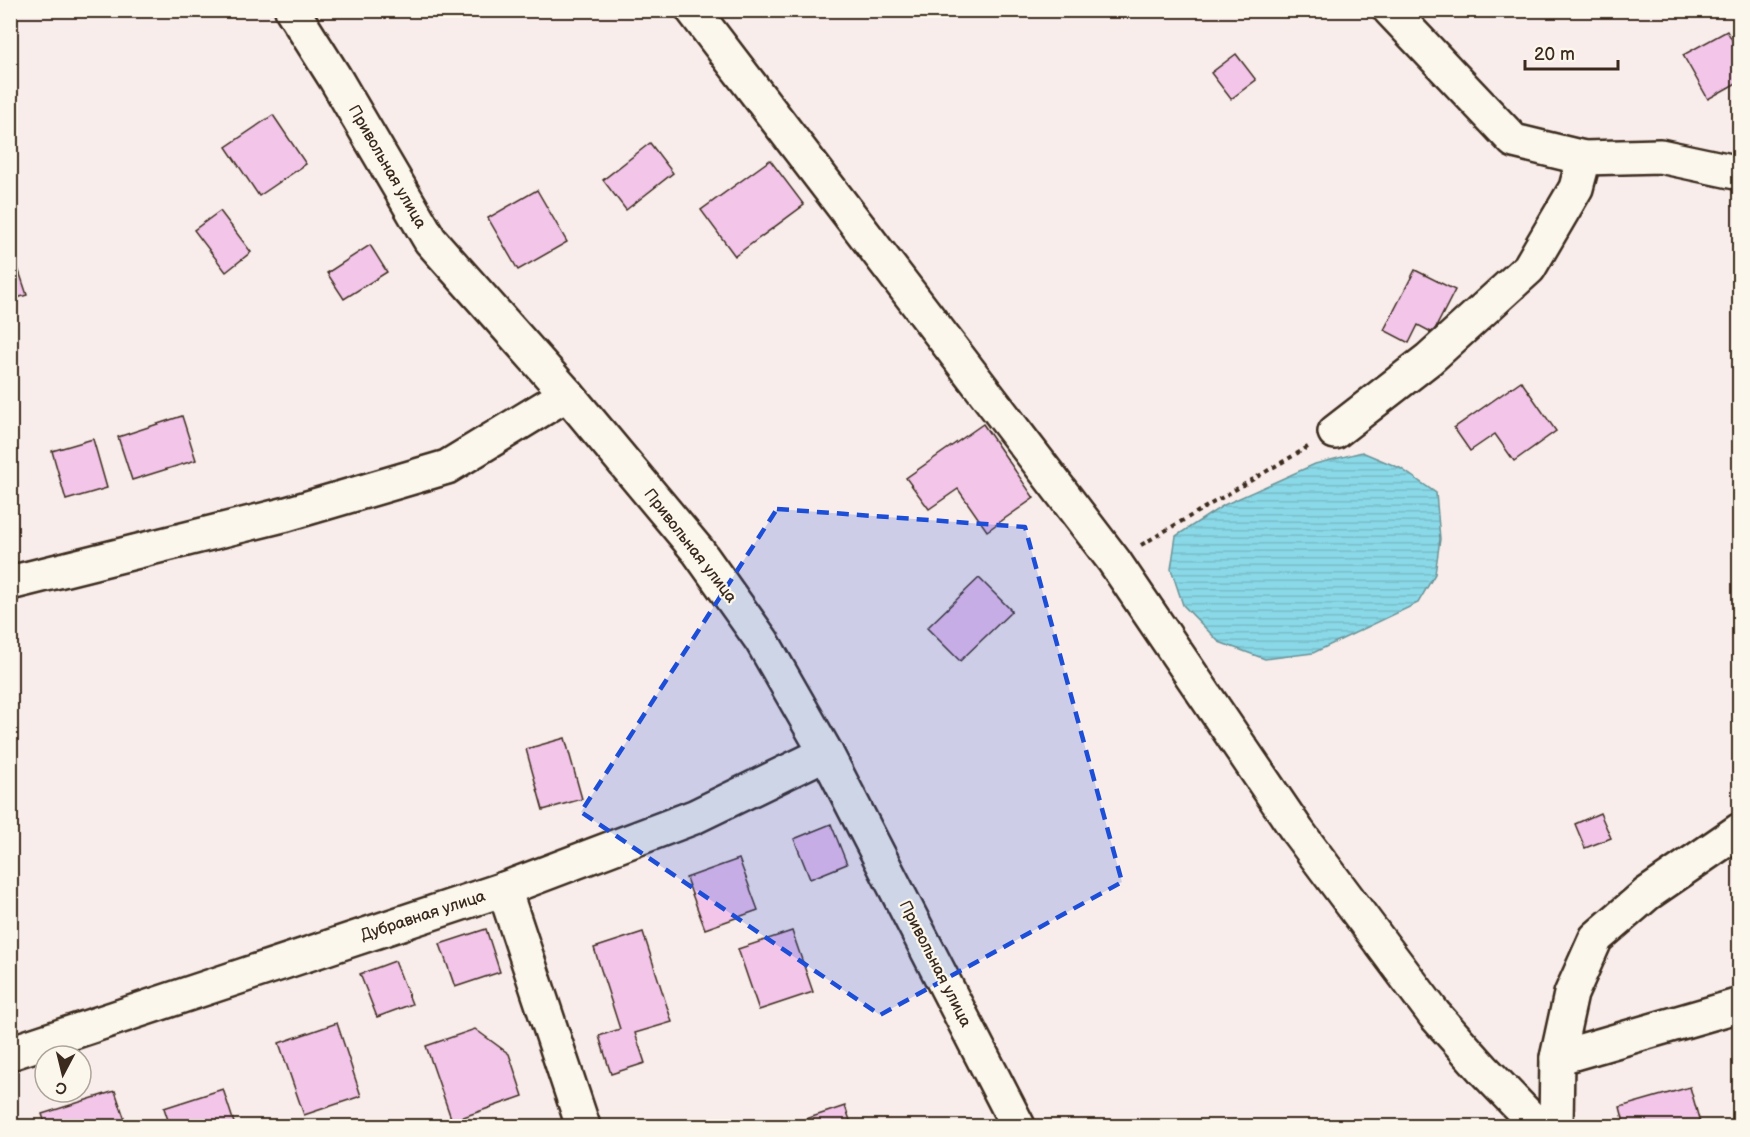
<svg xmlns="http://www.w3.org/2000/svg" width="1750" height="1137" font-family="'Balsamiq Sans',sans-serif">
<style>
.water{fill:url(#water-rules);stroke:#6a9397;stroke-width:1.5}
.building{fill:#f2c5e9;stroke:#3b2a1e;stroke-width:1.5}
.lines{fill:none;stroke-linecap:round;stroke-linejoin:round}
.minor-casing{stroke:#3b2a1e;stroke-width:38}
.path{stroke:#3b2a1e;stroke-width:4;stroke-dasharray:4.5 4.5;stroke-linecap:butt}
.minor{stroke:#fbf7ec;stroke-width:33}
.marked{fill:#1d4ed8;fill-opacity:0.2;stroke:#1d4ed8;stroke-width:4.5;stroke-dasharray:12 8;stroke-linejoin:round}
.labels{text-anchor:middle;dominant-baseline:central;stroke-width:4.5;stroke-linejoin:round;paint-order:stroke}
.street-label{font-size:16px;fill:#3b2a1e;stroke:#fbf7ec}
</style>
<defs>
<pattern id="water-rules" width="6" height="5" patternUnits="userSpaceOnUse" patternTransform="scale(1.5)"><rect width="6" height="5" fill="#8ad9e8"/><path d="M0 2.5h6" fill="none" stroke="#78bac7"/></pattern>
</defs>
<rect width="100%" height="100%" fill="#f9edeb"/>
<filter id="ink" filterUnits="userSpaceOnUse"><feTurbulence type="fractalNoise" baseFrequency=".0167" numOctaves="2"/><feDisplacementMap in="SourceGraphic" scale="12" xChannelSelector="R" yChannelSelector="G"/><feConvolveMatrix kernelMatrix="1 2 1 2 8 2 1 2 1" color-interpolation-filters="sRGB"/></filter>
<g filter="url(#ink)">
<!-- water -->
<polygon class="water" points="1362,452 1400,468 1436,493 1440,539 1435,574 1418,603 1313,653 1265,659 1219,642 1183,605 1171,569 1176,536 1224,505 1315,464"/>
<!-- building -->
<g class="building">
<polygon points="1727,31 1740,54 1740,81 1708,99 1683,55"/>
<polygon points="1236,54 1256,80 1231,99 1211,73"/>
<polygon points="273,115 306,164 259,196 226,147"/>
<polygon points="650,143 673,173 626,210 603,180"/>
<polygon points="770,160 804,205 735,256 701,210"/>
<polygon points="537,190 567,242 518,270 488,218"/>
<polygon points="220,211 251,252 226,272 194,230"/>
<polygon points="370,245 387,272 344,299 327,273"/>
<polygon points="13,253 27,295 10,300 10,254"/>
<polygon points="1415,270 1455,290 1433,333 1418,325 1409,343 1384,330"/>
<polygon points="1521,381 1556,431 1514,461 1495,434 1470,451 1454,428"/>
<polygon points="182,416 196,460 132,480 118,437"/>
<polygon points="983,424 1034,498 987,531 958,489 929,509 906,478"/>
<polygon points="93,439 107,488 66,500 52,451"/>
<polygon points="979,578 1012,611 960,661 927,628"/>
<polygon points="565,738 582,799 543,810 526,749"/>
<polygon points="1600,813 1611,838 1585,848 1575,824"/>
<polygon points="831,824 847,864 810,879 794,839"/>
<polygon points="739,859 758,910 705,929 686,878"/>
<polygon points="486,929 500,972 455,987 440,944"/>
<polygon points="792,931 813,992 759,1010 738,949"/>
<polygon points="643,932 672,1022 635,1033 645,1063 611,1074 599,1036 620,1029 594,948"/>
<polygon points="395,961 412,1004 377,1017 360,974"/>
<polygon points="337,1023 361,1096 304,1115 279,1043"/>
<polygon points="475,1029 509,1054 523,1096 452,1121 426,1046"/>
<polygon points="1690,1087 1701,1126 1625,1126 1620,1107"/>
<polygon points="223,1089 235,1126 170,1126 164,1108"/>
<polygon points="115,1091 127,1126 46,1126 42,1114"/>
<polygon points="845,1106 852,1126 785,1126"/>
</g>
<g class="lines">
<defs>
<g id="minor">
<polyline points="292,10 335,78 430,240 567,394 698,551 762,641 826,753 1018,1126"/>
<polyline points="693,10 1114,561 1298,832 1434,1014 1483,1069 1538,1126"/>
<polyline points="1390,10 1514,141 1584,158 1660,156 1740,173"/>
<polyline points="1335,432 1429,359 1529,268 1576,188 1584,158"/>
<polyline points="10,583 287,514 447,467 567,394"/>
<polyline points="504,889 583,1126"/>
<polyline points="10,1053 504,889 694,817 826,753"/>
<polyline points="1557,1058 1740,1005"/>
<polyline points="1556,1126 1557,1058 1571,994 1596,938 1647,894 1740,830"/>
</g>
</defs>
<!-- minor casing -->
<use href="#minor" class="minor-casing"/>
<!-- path -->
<polyline class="path" points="1141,545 1308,447"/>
<!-- minor -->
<use href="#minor" class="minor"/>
</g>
</g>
<!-- marked area -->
<path class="marked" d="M777,509L1025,527L1122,882L880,1015L581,812Z"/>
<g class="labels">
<!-- street labels -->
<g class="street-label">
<text transform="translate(387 167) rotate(60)">Привольная улица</text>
<text transform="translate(690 546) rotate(52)">Привольная улица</text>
<text transform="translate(423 916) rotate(-18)">Дубравная улица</text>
<text transform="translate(935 964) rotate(63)">Привольная улица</text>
</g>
</g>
<!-- margin -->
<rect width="1750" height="1137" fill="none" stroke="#fbf7ec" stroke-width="36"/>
<rect x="18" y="18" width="1714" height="1101" fill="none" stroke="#3b2a1e" stroke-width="2" filter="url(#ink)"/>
<!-- north arrow -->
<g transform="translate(63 1074) rotate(187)"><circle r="28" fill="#fbf7ec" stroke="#aea59a" stroke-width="1.5"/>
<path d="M0-4.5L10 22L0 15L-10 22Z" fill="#3b2a1e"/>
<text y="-9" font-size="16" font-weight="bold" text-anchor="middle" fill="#3b2a1e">С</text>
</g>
<!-- scale -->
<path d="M1525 60v9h93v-9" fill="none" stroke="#3b2a1e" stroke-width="3"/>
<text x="1534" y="60" font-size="18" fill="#3b2a1e" stroke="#fbf7ec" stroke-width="4.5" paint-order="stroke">20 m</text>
</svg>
